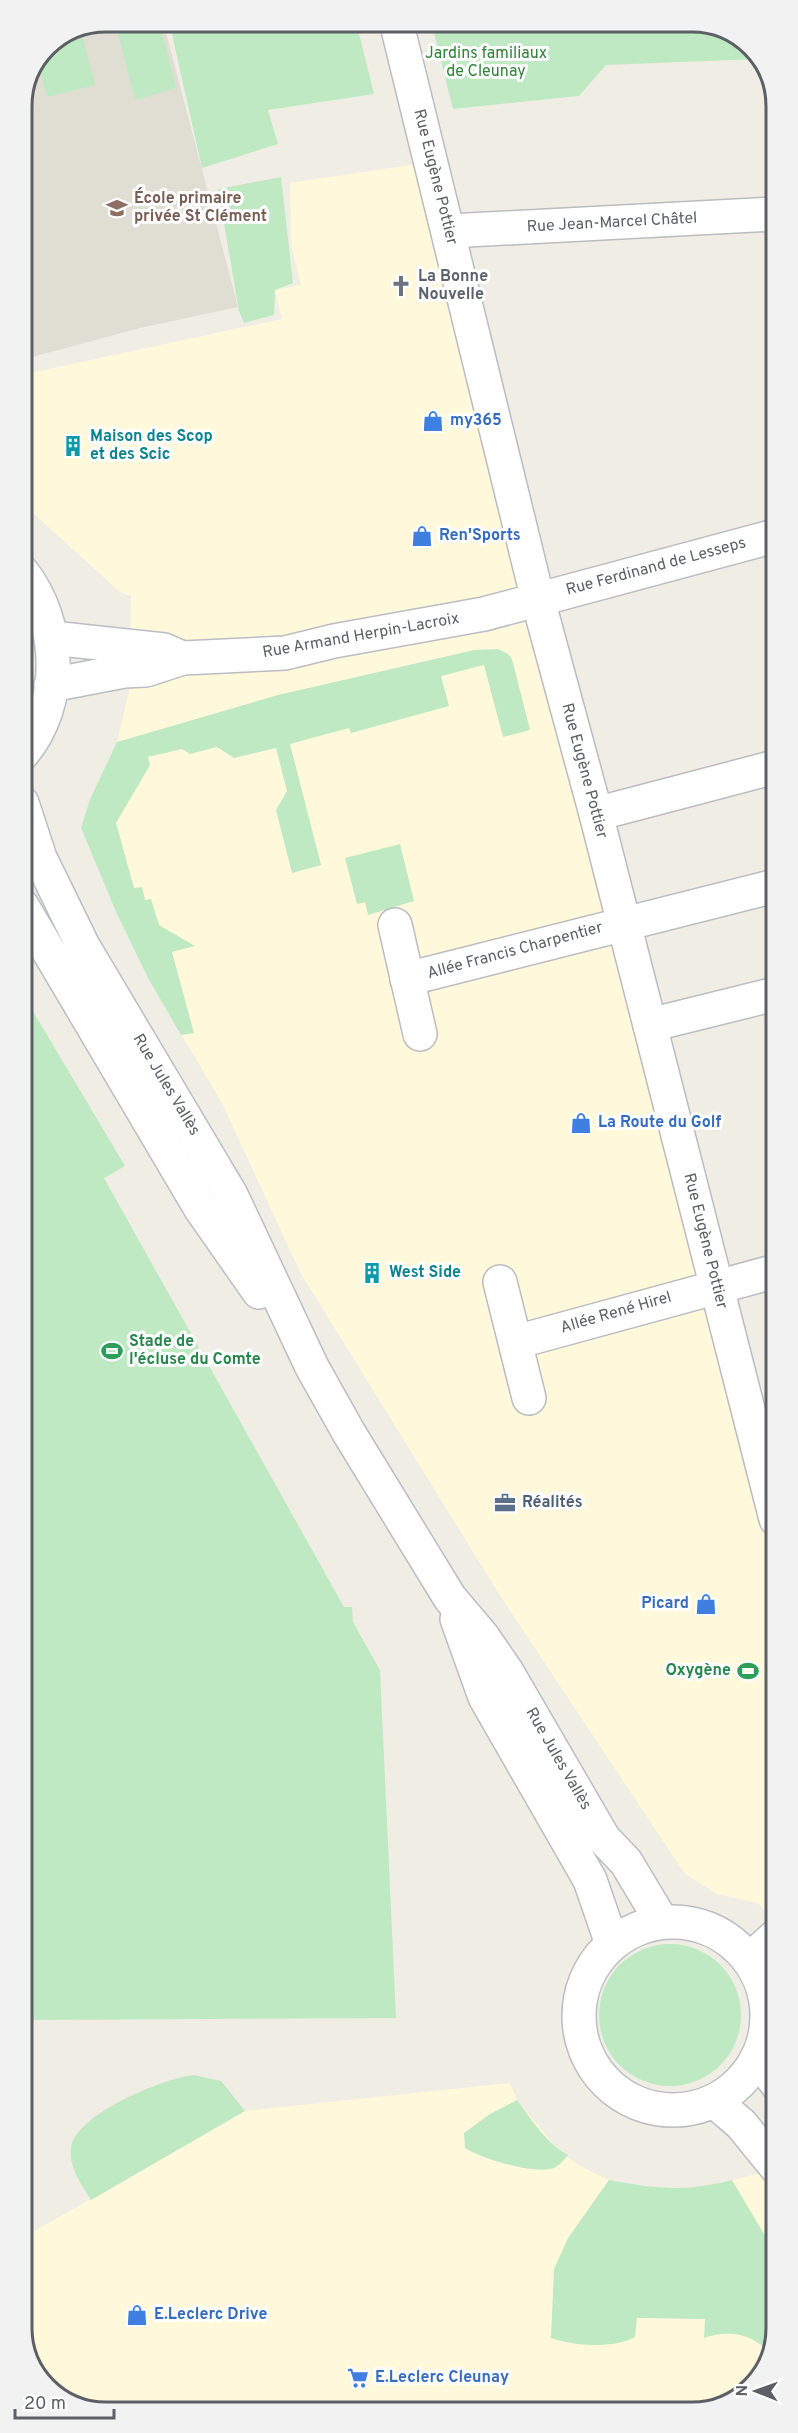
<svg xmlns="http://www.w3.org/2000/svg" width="798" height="2433" font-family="Overpass,sans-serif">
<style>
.commercial{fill:#fff8da}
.education{fill:#e0ddd3}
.green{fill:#bfe9c2}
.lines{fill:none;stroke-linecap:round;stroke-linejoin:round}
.minor-casing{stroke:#b9bcc1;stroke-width:36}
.tertiary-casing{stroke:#b9bcc1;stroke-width:36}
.secondary-casing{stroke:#babdc3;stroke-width:36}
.minor{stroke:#fff;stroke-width:33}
.tertiary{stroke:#fff;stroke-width:33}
.secondary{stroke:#fff;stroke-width:33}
.labels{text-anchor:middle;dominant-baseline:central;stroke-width:6;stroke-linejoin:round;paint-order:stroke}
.park-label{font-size:16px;fill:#2f8237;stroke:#fff}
.street-label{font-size:16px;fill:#5c6066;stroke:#fff}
.education-label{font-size:16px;font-weight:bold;fill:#785e54;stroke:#fff;text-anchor:start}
.worship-label{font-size:16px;font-weight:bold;fill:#5b616d;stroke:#fff;text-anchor:start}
.shop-label{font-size:16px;font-weight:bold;fill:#366cbe;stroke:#fff;text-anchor:start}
.culture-label{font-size:16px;font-weight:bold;fill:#0d838f;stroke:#fff;text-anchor:start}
.leisure-label{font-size:16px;font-weight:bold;fill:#27864d;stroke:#fff;text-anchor:start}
.service-label{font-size:16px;font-weight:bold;fill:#4e5e75;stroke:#fff;text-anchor:start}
.rim{fill:none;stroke:#5c6066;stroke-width:3}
</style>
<rect width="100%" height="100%" fill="#f0eee4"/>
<!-- commercial -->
<g class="commercial">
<polygon points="431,162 776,1582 776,1926 758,1903 717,1894 685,1874 499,1594 300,1272 223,1105 148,978 116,912 81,828 90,799 117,742 130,687 131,596 120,592 22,503 21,375 282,319 275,290 301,285 291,244 290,183"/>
<polygon points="510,2083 517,2100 558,2150 580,2166 609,2180 643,2187 677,2190 703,2187 761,2173 777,2130 777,2328 759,2379 714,2409 99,2412 50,2391 24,2349 24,2237 245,2111"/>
</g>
<!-- education -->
<polygon class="education" points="105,21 163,21 238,307 140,328 21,360 21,100 46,45"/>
<!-- green -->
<g class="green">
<polygon points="115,21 159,21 176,88 135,100"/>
<polygon points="169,21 356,21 374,94 268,110 278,144 202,168"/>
<polygon points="431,21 699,21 748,42 759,59 606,65 579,96 453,109"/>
<polygon points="81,31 95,85 47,97 38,62 46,45"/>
<polygon points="281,177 293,283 275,290 274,315 244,323 239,311 218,189"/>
<polygon points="498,649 508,654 512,659 530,730 503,737 484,665 441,676 449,706 351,733 349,728 290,744 321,865 292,873 276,810 287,791 276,748 234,758 217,747 190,754 182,749 148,757 150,765 116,823 134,888 142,887 145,900 151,899 159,925 195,946 172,952 194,1033 181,1035 148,978 116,912 81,828 90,799 117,742 278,695 474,650"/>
<polygon points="400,844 414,901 368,915 365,902 357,904 345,858"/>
<polygon points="22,993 125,1166 104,1178 344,1607 352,1607 353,1622 380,1670 396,2018 23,2020"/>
<circle cx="670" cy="2015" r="71"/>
<path d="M194,2075L221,2081L245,2111L91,2200C82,2185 68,2166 71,2148C75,2114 164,2078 194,2075Z"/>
<path d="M517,2100C532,2120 546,2143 568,2155C564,2160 560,2165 554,2168C534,2175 483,2159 465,2148L464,2133L490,2114Z"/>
<path d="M609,2180C656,2189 686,2192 732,2180L777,2256V2328L769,2352C751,2333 728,2330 704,2338L705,2319L637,2318L635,2337C614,2349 573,2346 551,2338L554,2269L568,2238Z"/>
</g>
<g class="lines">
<defs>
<g id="minor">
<polyline points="396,21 538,600"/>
<polyline points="449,231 774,214"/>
<polyline points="596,814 775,767"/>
<polyline points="395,925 420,1034"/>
<polyline points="407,979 775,886"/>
<polyline points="650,1025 775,994"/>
<polyline points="500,1282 529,1398"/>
<polyline points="516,1342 776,1271"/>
</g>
<g id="tertiary">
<polyline points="538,600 596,814 776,1519"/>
<polyline points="749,1960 777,1935"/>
</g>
<g id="secondary">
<path d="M22,572C62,623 65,703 22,754"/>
<polyline points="52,638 164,650 180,657"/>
<polyline points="51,685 124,671 146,670 183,658 285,653 334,641 484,614 775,536"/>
<polyline points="22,803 40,858 83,946 231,1195 312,1367 349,1433 450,1598 483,1637 507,1672 604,1839 626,1862 662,1922"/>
<polyline points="22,906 201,1209 259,1292"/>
<polyline points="457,1619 485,1697 590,1880 612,1944"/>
<circle cx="673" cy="2016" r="94"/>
<polyline points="757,2058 777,2084"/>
<polyline points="714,2101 741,2124 777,2168"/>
</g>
</defs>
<!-- minor casing -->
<use href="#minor" class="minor-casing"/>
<!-- tertiary casing -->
<use href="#tertiary" class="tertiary-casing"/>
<!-- secondary casing -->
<use href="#secondary" class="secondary-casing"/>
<!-- minor -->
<use href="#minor" class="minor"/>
<!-- tertiary -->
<use href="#tertiary" class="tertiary"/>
<!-- secondary -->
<use href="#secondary" class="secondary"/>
</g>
<!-- icons -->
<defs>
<symbol id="school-bare" viewBox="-9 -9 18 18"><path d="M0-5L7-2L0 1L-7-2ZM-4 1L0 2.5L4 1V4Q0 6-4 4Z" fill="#8d6e63" stroke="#fff" stroke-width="2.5" paint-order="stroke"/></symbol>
<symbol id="church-bare" viewBox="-9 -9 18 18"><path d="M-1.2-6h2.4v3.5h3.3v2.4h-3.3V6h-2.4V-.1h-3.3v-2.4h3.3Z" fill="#6b7280" stroke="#fff" stroke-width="2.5" paint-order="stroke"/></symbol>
<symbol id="shop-bare" viewBox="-9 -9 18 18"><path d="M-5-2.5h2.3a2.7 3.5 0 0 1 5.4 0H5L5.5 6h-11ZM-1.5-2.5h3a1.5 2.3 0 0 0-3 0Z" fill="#3f7fe0" stroke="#fff" stroke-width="2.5" paint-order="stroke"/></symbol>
<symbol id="building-bare" viewBox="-9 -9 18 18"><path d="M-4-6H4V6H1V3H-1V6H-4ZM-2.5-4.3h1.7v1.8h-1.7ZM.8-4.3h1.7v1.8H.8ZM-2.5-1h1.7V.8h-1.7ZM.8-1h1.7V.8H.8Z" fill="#0f9aa8" stroke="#fff" stroke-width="2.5" paint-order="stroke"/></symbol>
<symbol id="stadium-bare" viewBox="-9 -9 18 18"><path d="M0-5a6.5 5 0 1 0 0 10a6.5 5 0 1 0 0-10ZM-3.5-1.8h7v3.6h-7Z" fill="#2e9e5b" stroke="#fff" stroke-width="2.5" paint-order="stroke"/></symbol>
<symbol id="office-bare" viewBox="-9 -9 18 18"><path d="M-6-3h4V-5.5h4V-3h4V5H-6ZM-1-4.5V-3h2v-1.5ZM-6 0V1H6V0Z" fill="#5c6f8a" stroke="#fff" stroke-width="2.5" paint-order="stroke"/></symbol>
<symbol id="supermarket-bare" viewBox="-9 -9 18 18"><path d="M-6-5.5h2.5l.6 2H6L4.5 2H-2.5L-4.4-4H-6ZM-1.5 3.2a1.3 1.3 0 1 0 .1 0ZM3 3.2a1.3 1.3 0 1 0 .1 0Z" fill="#3f7fe0" stroke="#fff" stroke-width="2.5" paint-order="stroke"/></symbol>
</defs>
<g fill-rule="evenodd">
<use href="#school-bare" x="102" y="193" width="30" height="30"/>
<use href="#church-bare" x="386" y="271" width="30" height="30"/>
<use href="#shop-bare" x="418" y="406" width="30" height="30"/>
<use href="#building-bare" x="58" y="431" width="30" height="30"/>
<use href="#shop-bare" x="407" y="521" width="30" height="30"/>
<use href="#shop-bare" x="566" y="1108" width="30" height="30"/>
<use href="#building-bare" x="357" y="1258" width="30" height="30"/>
<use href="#stadium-bare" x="97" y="1336" width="30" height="30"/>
<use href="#office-bare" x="490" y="1488" width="30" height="30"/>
<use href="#shop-bare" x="691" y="1589" width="30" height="30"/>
<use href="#stadium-bare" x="733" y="1656" width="30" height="30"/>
<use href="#shop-bare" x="122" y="2300" width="30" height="30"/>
<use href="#supermarket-bare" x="343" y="2363" width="30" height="30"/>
</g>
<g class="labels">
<!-- park labels -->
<g class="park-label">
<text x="486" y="54">Jardins familiaux<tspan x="486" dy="18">de Cleunay</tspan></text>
</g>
<!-- street labels -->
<g class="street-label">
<text transform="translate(435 177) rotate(76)">Rue Eugène Pottier</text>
<text transform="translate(612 223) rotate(-3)">Rue Jean-Marcel Châtel</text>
<text transform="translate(656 567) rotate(-15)">Rue Ferdinand de Lesseps</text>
<text transform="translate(361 636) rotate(-10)">Rue Armand Herpin-Lacroix</text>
<text transform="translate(584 771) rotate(75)">Rue Eugène Pottier</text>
<text transform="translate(515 951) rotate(-15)">Allée Francis Charpentier</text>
<text transform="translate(166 1085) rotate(59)">Rue Jules Vallès</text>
<text transform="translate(705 1241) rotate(76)">Rue Eugène Pottier</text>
<text transform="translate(616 1313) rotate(-16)">Allée René Hirel</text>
<text transform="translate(558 1759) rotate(60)">Rue Jules Vallès</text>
</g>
<!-- education labels -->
<g class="education-label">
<text x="134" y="199">École primaire<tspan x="134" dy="18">privée St Clément</tspan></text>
</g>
<!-- worship labels -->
<g class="worship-label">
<text x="418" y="277">La Bonne<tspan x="418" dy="18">Nouvelle</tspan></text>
</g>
<!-- shop labels -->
<g class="shop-label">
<text x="450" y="421">my365</text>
<text x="439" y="536">Ren'Sports</text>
<text x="598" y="1123">La Route du Golf</text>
<text x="689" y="1604" text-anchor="end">Picard</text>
<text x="154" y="2315">E.Leclerc Drive</text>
<text x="375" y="2378">E.Leclerc Cleunay</text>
</g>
<!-- culture labels -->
<g class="culture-label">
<text x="90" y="437">Maison des Scop<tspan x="90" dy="18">et des Scic</tspan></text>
<text x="389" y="1273">West Side</text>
</g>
<!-- leisure labels -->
<g class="leisure-label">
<text x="129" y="1342">Stade de<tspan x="129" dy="18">l'écluse du Comte</tspan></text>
<text x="731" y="1671" text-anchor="end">Oxygène</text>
</g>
<!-- service labels -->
<g class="service-label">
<text x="522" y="1503">Réalités</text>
</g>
</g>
<!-- crop -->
<path d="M0 0H798V2433H0ZM106 32H692A74 74 0 0 1 766 106V2328A74 74 0 0 1 692 2402H106A74 74 0 0 1 32 2328V106A74 74 0 0 1 106 32Z" fill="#f2f2f3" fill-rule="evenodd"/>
<path class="rim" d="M106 32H692A74 74 0 0 1 766 106V2328A74 74 0 0 1 692 2402H106A74 74 0 0 1 32 2328V106A74 74 0 0 1 106 32Z"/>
<!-- north arrow -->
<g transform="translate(756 2391) rotate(271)" stroke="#ffffff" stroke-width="4.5" paint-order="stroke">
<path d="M0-4.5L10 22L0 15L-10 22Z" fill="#5c6066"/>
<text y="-9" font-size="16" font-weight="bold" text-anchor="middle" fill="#5c6066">N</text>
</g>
<!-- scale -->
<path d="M15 2409v9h99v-9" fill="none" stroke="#5c6066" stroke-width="3"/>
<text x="24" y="2409" font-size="18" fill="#5c6066" stroke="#ffffff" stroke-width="4.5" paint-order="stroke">20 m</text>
</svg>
